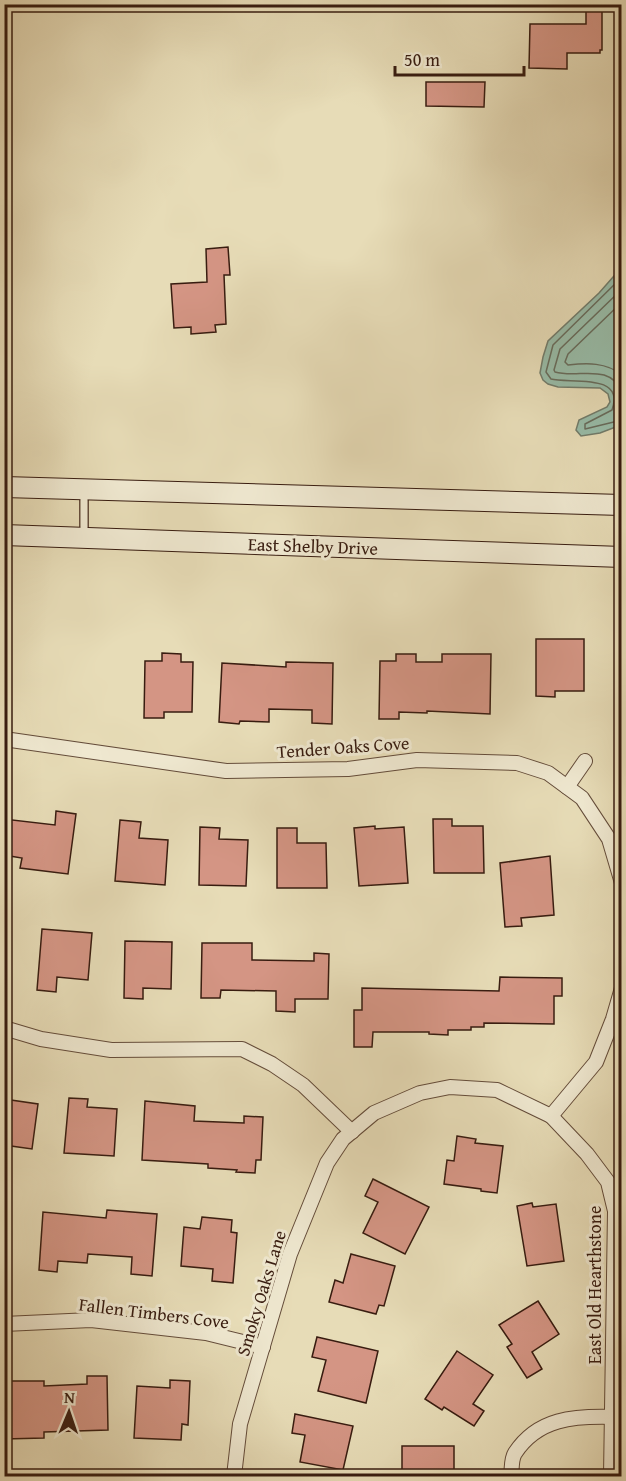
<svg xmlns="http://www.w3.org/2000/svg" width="626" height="1481" font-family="'Gentium Book Plus',serif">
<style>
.water{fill:#98bca8;stroke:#727c6b;stroke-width:1.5}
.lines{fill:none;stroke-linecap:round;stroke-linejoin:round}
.shore{stroke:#686c5c;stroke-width:1.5}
.building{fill:#d49584;stroke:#381c10;stroke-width:1.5}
.service-casing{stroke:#644c3a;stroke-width:10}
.minor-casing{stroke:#644c3a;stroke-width:16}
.secondary-casing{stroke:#381c10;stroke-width:22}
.service{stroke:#efe8d0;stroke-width:7}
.minor{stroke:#efe8d0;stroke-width:14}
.secondary{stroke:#efe8d0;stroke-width:20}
.labels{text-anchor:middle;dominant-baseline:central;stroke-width:6;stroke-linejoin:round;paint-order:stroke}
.street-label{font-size:18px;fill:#381c10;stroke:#efe8d0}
</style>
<rect width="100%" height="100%" fill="#e7dcb7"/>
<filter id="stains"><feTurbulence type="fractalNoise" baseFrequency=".00333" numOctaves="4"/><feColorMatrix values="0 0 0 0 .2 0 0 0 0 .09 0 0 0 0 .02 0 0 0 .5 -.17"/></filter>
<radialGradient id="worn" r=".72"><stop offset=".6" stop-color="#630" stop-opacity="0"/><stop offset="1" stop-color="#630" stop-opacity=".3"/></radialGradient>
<!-- water -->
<polygon class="water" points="621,268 621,425 600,433 581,436 576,430 579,420 607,407 610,402 608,394 600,388 558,387 548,384 543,380 540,373 543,357 548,341 599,293"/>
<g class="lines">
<!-- shore -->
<g class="shore">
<path d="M622,277L553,345L546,372L551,379C568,384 626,372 612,410L585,424V429L622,420"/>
<path d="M622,289L560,349L554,370L555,372C578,379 609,362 622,392"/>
<path d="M622,302L568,354L565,362L568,365C587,363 606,362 622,375"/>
</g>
</g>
<!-- building -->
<g class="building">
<polygon points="586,4 602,4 602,50 600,50 600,53 567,53 567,69 529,68 530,24 586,24"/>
<polygon points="426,82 485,82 484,107 426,106"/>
<polygon points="228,247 230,275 224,275 226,324 215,325 216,332 191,334 191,327 174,328 171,284 207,282 206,249"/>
<polygon points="536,639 584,639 584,691 555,691 555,697 536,696"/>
<polygon points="162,653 181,654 181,662 193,662 192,712 164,712 164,718 144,718 145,661 162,661"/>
<polygon points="396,654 416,654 416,662 442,662 442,654 491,654 490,714 427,711 427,713 399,712 399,719 379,719 380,661 396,661"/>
<polygon points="286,662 333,663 332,724 312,723 312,710 269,709 269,722 240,721 239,724 219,722 222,663 286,667"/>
<polygon points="56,811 76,814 68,874 20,868 22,858 4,855 4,819 55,825"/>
<polygon points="433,819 452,819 452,826 483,826 484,873 434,873"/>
<polygon points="120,820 141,822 139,838 168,840 165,885 115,881"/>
<polygon points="375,826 375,829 404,827 408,883 359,886 354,828"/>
<polygon points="200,827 220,828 219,839 248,840 246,886 199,885"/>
<polygon points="277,828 297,828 297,843 326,843 327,888 277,888"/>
<polygon points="550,856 554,915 521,918 522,926 505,927 500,863"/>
<polygon points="42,929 92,933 88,980 57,977 56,992 37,990"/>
<polygon points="125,941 172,942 171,989 143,988 143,999 124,998"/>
<polygon points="202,943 252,943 252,960 314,961 314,953 329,954 328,999 295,999 295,1012 276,1011 276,991 221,990 220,998 201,998"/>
<polygon points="500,977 562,978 562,996 554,996 554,1024 484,1023 484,1027 471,1027 471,1030 448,1030 448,1035 429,1034 429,1032 373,1032 372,1047 354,1047 354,1010 362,1010 362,988 499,991"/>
<polygon points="69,1098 88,1099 87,1107 117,1109 114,1156 64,1153"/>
<polygon points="4,1099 38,1104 32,1149 4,1145"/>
<polygon points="145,1101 195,1106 194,1121 244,1123 244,1116 263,1117 261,1160 256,1160 255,1173 236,1172 237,1170 208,1168 208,1164 142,1160"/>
<polygon points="457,1136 476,1139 475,1143 503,1146 497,1193 481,1191 481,1189 444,1184 447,1160 454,1161"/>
<polygon points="373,1179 429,1207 405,1254 363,1233 378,1202 365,1196"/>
<polygon points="532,1203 533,1207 556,1204 564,1261 527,1266 517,1206"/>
<polygon points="107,1210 157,1214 152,1276 131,1274 132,1257 88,1254 87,1263 58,1261 57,1272 39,1270 43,1212 106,1218"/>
<polygon points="202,1217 232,1220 231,1232 237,1233 233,1283 212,1281 213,1269 181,1266 184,1227 200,1229"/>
<polygon points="351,1254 395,1266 384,1306 379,1305 376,1314 329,1302 335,1280 343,1283"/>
<polygon points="538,1301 559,1334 532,1352 542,1369 527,1378 507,1347 512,1344 499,1325"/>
<polygon points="317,1337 378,1351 366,1403 318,1391 326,1360 312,1357"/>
<polygon points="457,1351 493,1375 473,1404 484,1411 474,1426 444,1407 442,1410 425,1399"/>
<polygon points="87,1376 107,1376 108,1430 44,1432 44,1438 4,1439 4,1381 44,1381 44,1386 87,1384"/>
<polygon points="170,1380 190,1381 188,1425 182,1424 181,1440 134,1438 137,1386 170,1388"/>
<polygon points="295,1414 353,1426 343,1470 300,1462 305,1435 292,1433"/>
<rect x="402" y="1446" width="52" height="30"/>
</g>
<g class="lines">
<defs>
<polyline id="service" points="84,537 84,491"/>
<g id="minor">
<polyline points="4,739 226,771 348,769 417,760 517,763 548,773 582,798 609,839 622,883"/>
<polyline points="567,787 585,761"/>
<polyline points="4,1028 41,1039 111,1050 242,1049 272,1064 303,1085 352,1132"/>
<polyline points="551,1116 596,1062 613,1019 622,988"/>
<polyline points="4,1324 91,1320 206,1333 263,1347"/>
<polyline points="234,1476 240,1424 290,1254 327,1163 343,1139 374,1113 420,1093 450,1087 497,1090 551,1116 587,1154 608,1182 615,1211 611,1476"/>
<path d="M511,1476C512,1470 511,1459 515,1453C538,1418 574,1416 612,1417"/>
</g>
<g id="secondary">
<polyline points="4,487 622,505"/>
<polyline points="4,535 622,557"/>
</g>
</defs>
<!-- service casing -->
<use href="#service" class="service-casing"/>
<!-- minor casing -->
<use href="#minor" class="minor-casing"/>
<!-- secondary casing -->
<use href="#secondary" class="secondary-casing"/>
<!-- service -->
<use href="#service" class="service"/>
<!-- minor -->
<use href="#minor" class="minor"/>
<!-- secondary -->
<use href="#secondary" class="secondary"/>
</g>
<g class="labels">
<!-- street labels -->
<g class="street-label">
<text transform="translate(313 546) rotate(2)">East Shelby Drive</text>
<text transform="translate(343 747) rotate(-4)">Tender Oaks Cove</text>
<text transform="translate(594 1285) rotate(-90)">East Old Hearthstone</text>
<text transform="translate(261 1293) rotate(-73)">Smoky Oaks Lane</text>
<text transform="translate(154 1313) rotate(7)">Fallen Timbers Cove</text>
</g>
</g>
<!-- margin -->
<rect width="626" height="1481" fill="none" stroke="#e7dcb7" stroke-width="24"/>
<rect x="6" y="6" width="614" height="1469" fill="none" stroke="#381c10" stroke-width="3"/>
<rect x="12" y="12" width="602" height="1457" fill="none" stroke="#381c10" stroke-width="1.5"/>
<!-- north arrow -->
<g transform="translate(69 1412) rotate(2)" stroke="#efe8d0" stroke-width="4.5" paint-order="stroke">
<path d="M0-4.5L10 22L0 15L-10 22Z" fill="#381c10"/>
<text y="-9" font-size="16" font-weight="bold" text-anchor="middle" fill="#381c10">N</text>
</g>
<!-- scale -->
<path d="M395 66v9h129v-9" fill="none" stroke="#381c10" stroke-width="3"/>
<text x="404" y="66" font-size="18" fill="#381c10" stroke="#efe8d0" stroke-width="4.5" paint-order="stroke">50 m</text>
<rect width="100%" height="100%" filter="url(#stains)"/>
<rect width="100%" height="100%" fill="url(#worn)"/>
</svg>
